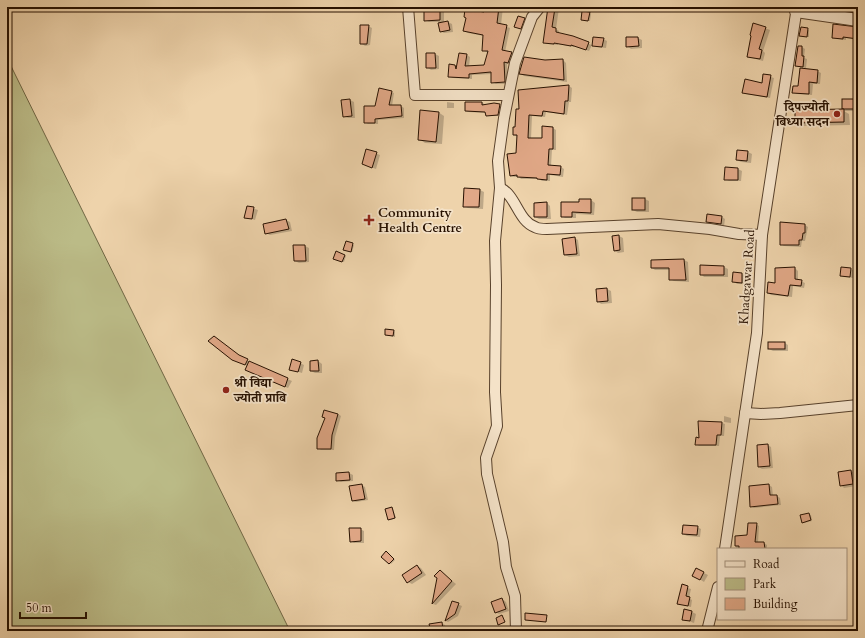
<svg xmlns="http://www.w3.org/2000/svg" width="865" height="638" font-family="Cardo,'Noto Serif Devanagari',serif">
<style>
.green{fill:#bbbb87;stroke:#706644}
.shadow{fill:#0003}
.building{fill:#e1a887;stroke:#261000}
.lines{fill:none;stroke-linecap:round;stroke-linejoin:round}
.minor-casing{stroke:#58412b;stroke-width:12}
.tertiary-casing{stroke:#58412b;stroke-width:14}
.minor{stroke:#f4e2c8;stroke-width:10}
.tertiary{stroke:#f4e2c8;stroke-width:12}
.poi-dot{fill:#8f2418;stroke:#f4e2c8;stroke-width:1.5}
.labels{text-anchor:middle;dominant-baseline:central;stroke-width:3.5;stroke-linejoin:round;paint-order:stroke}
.poi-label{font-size:13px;font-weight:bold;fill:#261000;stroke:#f4e2c8;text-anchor:start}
.street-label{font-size:13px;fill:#261000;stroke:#f4e2c8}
</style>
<rect width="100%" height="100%" fill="#eed3ab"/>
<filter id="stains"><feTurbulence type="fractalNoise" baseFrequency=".005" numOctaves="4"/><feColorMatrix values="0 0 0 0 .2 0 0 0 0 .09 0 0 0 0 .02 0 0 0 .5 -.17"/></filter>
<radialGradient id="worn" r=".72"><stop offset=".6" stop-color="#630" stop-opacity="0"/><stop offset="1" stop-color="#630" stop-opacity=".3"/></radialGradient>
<!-- green -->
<polygon class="green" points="7,58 290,631 7,631"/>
<!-- shadow -->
<g class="shadow">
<polygon points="425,7 441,7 444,8 444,23 448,22 452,24 453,32 444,33 440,31 439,22 429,22 425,20"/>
<polygon points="485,7 503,7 501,25 510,28 505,52 515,55 512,65 507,64 508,84 496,84 492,82 492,74 472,75 472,79 453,78 449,76 455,66 457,67 467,55 470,57 469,67 485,66 488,53 483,50 484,36 468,33 464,31 485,13"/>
<polygon points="550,7 580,7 579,11 559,8 556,29 559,31 559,34 592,45 589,51 574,46 574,47 558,44 558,45 547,44 544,42"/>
<polygon points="589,13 591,14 590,21 582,20"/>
<polygon points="524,19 528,21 525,30 516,26"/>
<polygon points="754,24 770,30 763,51 765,53 763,61 752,58 748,56"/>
<polygon points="368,26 372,28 370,45 365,46 361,43"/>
<polygon points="801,28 809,30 809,37 800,36"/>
<polygon points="858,28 858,40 846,38 846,40 836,39 833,37"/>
<polygon points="638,38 642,40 642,48 631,49 627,46"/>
<polygon points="603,39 607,41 606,48 596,47 593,45"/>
<polygon points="802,47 805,49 804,58 807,59 806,68 799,67 796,65"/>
<polygon points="435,54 439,56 439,69 431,70 427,67"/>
<polygon points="563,60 566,63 567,82 524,76 521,74 545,61"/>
<polygon points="817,71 821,73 820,84 813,84 812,95 797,94 793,92"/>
<polygon points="764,75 774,78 770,98 746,94 743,92 763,84"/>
<polygon points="569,86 572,88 571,102 569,102 567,115 546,112 545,117 532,116 531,139 543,139 553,128 556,130 556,150 552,150 551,166 561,167 564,169 563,177 550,175 550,181 542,181 539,179 521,179 519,177 514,177 511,176 517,154 518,137 514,135 520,110"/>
<polygon points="391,92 394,93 392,106 401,106 404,108 404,118 378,120 378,124 368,124 365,122 376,107"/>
<polygon points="342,100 350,100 354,102 355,118 348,118 344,116"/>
<polygon points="855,100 858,102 858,111 844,111 849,114 850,125 802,126 796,122 796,111 846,110 843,108"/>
<polygon points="447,102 454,103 454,108 447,108"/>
<polygon points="482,102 484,104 484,106 499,105 502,106 500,116 489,116 487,115 486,113 468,112 466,111"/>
<polygon points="438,112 444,116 442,144 425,143 419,139"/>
<polygon points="367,150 380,155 376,169 363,164"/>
<polygon points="738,151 748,152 752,154 751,163 741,162 737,160"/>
<polygon points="738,169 742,171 741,181 729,181 725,179"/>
<polygon points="465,190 480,190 484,192 483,209 468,208 464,206"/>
<polygon points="645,199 649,201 649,212 637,212 633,210"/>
<polygon points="580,200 591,200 595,203 594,215 576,214 576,218 565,218 562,216 580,203"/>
<polygon points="547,203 550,206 551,219 539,219 535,217"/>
<polygon points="248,207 258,210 255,220 245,217"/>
<polygon points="722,217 725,219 724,226 711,224 707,222"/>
<polygon points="286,220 290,222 292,231 270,235 266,233 264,225"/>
<polygon points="781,223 805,225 808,227 805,241 802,241 801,247 784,246 781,244"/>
<polygon points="619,236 623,238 624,252 618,253 614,250"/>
<polygon points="575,238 578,240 580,256 569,257 565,255"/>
<polygon points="346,242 354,245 352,252 346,250"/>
<polygon points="294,246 305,246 309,248 309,262 299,263 295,261"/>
<polygon points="336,252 346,256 344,262 336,259"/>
<polygon points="684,260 688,262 689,282 674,281 670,279 670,270 655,270 652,268 652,261"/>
<polygon points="701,266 724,267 728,269 728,277 704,277 701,274"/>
<polygon points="795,268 798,271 798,280 805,283 804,288 793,286 792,297 771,295 768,293"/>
<polygon points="842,268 851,269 855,271 854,278 844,277 841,275"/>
<polygon points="734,273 742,274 746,276 745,284 737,284 733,281"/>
<polygon points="607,289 611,291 612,303 601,304 598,301 597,290"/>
<polygon points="394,331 395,332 395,337 386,335"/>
<polygon points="785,343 788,345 788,351 773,351 769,349"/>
<polygon points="242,357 251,363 292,381 288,388 250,372 247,366 237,361"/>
<polygon points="318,361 322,364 322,373 315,373 311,371"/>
<polygon points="300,363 304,365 302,373 290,369"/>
<polygon points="338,414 341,416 335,437 334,450 321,450 318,448 326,418"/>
<polygon points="724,416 731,418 731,423 724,422"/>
<polygon points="722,423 725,424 724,436 720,436 719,446 699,446 696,444 700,439"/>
<polygon points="768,445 771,447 773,468 762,469 759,467"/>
<polygon points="851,471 855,473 856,486 844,488 841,485"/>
<polygon points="349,473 353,475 353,481 341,482 337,480"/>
<polygon points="362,485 365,487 368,500 356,502 353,501"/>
<polygon points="769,485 772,487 773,496 777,496 780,498 781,505 754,508 751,506"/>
<polygon points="392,508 393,509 396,518 391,520 389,519"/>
<polygon points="809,514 811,515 812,521 804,523 803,522"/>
<polygon points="756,524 759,526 758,543 764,543 767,545 767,549 736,549 736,537 747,536"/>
<polygon points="697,527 701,529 700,537 687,536 683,534"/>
<polygon points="360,529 364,531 364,543 354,543 351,541"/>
<polygon points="388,553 395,560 391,564 382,557"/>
<polygon points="417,566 421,568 426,575 412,584 408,582"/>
<polygon points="696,569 708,575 704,582 693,575"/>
<polygon points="440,571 456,584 436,605 433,604"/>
<polygon points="682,586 691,589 689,598 692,600 691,607 678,604"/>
<polygon points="502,599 506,602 509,611 499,614 496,612"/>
<polygon points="452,602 462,606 458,616 448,622 446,621"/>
<polygon points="692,612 696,614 694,623 683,619"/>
<polygon points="441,623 445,625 446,631 429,631 432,625"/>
<polygon points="727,626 741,630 743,631 725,631"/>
<polygon points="467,629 477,631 467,631"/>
</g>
<!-- building -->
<g class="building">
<polygon points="424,7 440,7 440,20 424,21"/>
<polygon points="484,7 499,7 497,23 507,25 502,50 512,52 508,63 504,62 505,82 491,83 491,72 469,74 469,78 448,77 449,64 455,65 456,69 459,53 467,54 465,66 484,65 488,51 482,51 483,35 463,31 466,18 464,17 465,9 484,12"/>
<polygon points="548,7 555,8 552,27 556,28 556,32 573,36 589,42 586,50 571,45 571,46 554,43 554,44 543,43"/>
<polygon points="582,11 590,12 588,21 581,20"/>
<polygon points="518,16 525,18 521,29 514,27"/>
<polygon points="448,21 450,30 440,32 438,23"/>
<polygon points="753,23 766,27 759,49 762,50 760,59 747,57 751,36 750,35"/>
<polygon points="833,24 858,27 858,39 843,37 843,39 832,38"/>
<polygon points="360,25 369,25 367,44 360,44"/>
<polygon points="801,27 808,28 807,37 799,36"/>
<polygon points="593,37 604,38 602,47 592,46"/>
<polygon points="626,37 638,37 639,46 626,47"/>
<polygon points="798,46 802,46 802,56 804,56 803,67 795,66"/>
<polygon points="426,53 435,53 436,68 426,68"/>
<polygon points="524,57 545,60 563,59 564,80 519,74"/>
<polygon points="800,68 818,70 817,83 809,82 809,94 792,93 793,86 798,86"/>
<polygon points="763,74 771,75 767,97 742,93 745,79 762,83"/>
<polygon points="569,85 568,101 565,101 564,114 543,111 542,116 529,115 528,138 542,138 542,126 553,127 553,149 549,149 548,165 561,166 560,175 547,174 547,180 537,179 537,178 517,177 517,175 510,176 507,154 516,153 517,135 513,135 513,127 515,127 516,109 519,109 518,90"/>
<polygon points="379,88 392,91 389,105 401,105 402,116 375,119 375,123 364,123 364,106 375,106"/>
<polygon points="350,99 352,116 343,117 341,100"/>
<rect x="842" y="99" width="13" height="10"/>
<polygon points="465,102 482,102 482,105 494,103 500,104 498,115 486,116 485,112 465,111"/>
<polygon points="844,109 844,122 795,123 795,110"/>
<polygon points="420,110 439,112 436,142 418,140"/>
<polygon points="366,149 377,152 372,168 362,164"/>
<polygon points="737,150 748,151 747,161 736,160"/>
<polygon points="725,167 738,168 738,180 724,180"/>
<polygon points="464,188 480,189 479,207 463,207"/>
<rect x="632" y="198" width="13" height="12"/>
<polygon points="579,199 591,199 591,213 572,212 572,217 561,217 561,202 579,202"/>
<polygon points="547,202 547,217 534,217 534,203"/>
<polygon points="247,206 254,207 252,219 244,218"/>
<polygon points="707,214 722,216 721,224 706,222"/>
<polygon points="286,219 289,229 265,234 263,224"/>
<polygon points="780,222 805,224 805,233 803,233 802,240 799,240 799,245 780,245"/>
<polygon points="619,235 620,250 614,251 612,236"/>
<polygon points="575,237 577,254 564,255 562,239"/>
<polygon points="346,241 353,243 351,252 343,250"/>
<polygon points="293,245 305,245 306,261 294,261"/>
<polygon points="336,251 345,255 342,262 333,259"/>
<polygon points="684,259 686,280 669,280 669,268 651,268 651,260"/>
<polygon points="700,265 724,266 724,275 700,275"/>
<polygon points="795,267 795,279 802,280 801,286 790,285 788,296 767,293 768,282 775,283 775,268"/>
<polygon points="841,267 851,268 850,277 840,276"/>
<polygon points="733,272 742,273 742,283 732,282"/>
<polygon points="607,288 608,301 597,302 596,289"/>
<polygon points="385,329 394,330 393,336 385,335"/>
<polygon points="214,336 239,355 248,359 245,365 232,360 208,341"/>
<rect x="768" y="342" width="17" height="7"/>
<polygon points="292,359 301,362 298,372 289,370"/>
<polygon points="318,360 319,371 310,371 310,361"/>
<polygon points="249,361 288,378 285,387 245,370"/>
<polygon points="324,410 338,414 332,435 331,449 317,449 317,438 325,418 322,417"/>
<polygon points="698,421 722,422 721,435 717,435 716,445 695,445 696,437 699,438"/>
<polygon points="768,444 770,466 758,467 757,445"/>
<polygon points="851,470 853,484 840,486 838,472"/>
<polygon points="349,472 350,480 336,481 336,473"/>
<polygon points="362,484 365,499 352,501 349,486"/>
<polygon points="769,484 770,495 777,495 778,504 750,507 749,486"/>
<polygon points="392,507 395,518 388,520 385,509"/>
<polygon points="809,513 811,520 802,523 800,515"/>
<polygon points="748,523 757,523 755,542 764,542 765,549 739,549 739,546 735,546 735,536 747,535"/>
<polygon points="683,525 698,526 697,535 682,534"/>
<polygon points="349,528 361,528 361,541 350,542"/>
<polygon points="386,551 394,559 389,564 381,557"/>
<polygon points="417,565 422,573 407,583 402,575"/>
<polygon points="696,568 704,572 700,580 692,576"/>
<polygon points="440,570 452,581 432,604 437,578 434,576"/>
<polygon points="682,584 688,586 686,596 690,597 688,606 677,604"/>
<polygon points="502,598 506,609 495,613 491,602"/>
<polygon points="452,601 459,603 455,614 445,621"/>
<polygon points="684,609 692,611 690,621 682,620"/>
<polygon points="525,613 547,615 546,622 525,620"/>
<polygon points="502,615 505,622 498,625 496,618"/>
<polygon points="442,622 443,630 431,631 429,624"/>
</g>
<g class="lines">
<defs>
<g id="minor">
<polyline points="408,7 415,95 508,95"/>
<path d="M500,188C516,195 518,221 535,227C538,229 543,229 547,229L658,224L710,229L739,234L762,235"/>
<polyline points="745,413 761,414 780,413 858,405"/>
<polyline points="725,549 757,333 762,235 797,7"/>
<polyline points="516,631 515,596 506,567 503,542 487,474 486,458 497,426 495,392 496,285 495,241 500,188 498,161 504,118 515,63 532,17 540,7"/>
<polyline points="707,631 718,587"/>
</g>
<polyline id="tertiary" points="796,11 858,20"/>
</defs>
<!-- minor casing -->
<use href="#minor" class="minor-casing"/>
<!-- tertiary casing -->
<use href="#tertiary" class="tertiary-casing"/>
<!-- minor -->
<use href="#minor" class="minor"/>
<!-- tertiary -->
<use href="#tertiary" class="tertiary"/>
</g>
<!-- markers -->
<g class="poi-dot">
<circle cx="837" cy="114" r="4"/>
<path d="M367 214h4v4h4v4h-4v4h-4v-4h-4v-4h4z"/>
<circle cx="226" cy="390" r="4"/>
</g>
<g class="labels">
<!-- poi labels -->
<g class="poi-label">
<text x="829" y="107" text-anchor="end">दिपज्योती<tspan x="829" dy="15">बिध्या सदन</tspan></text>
<text x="378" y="213">Community<tspan x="378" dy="15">Health Centre</tspan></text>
<text x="234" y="383">श्री विद्या<tspan x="234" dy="15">ज्योती प्राबि</tspan></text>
</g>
<!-- street labels -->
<g class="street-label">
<text transform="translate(747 277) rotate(-86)">Khadgawar Road</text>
</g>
</g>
<!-- margin -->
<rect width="865" height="638" fill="none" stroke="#eed3ab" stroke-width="24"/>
<rect x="8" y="8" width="849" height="622" fill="none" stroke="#261000" stroke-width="2"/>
<rect x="12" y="12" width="841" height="614" fill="none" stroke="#261000"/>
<!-- legend -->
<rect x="717" y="548" width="130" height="72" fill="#f4e2c8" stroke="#a28e78"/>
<rect x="725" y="561" width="20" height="6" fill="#f4e2c8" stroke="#a28e78"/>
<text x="753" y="568" font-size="12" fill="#261000">Road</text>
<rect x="725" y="578" width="20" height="12" fill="#bbbb87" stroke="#a28e78"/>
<text x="753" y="588" font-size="12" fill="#261000">Park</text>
<rect x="725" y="598" width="20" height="12" fill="#e1a887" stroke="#a28e78"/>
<text x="753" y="608" font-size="12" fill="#261000">Building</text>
<!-- scale -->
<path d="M20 612v6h66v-6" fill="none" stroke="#261000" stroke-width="2"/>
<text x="26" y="612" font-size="12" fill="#261000" stroke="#f4e2c8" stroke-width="3" paint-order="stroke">50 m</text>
<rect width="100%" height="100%" filter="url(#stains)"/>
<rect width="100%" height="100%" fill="url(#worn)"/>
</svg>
